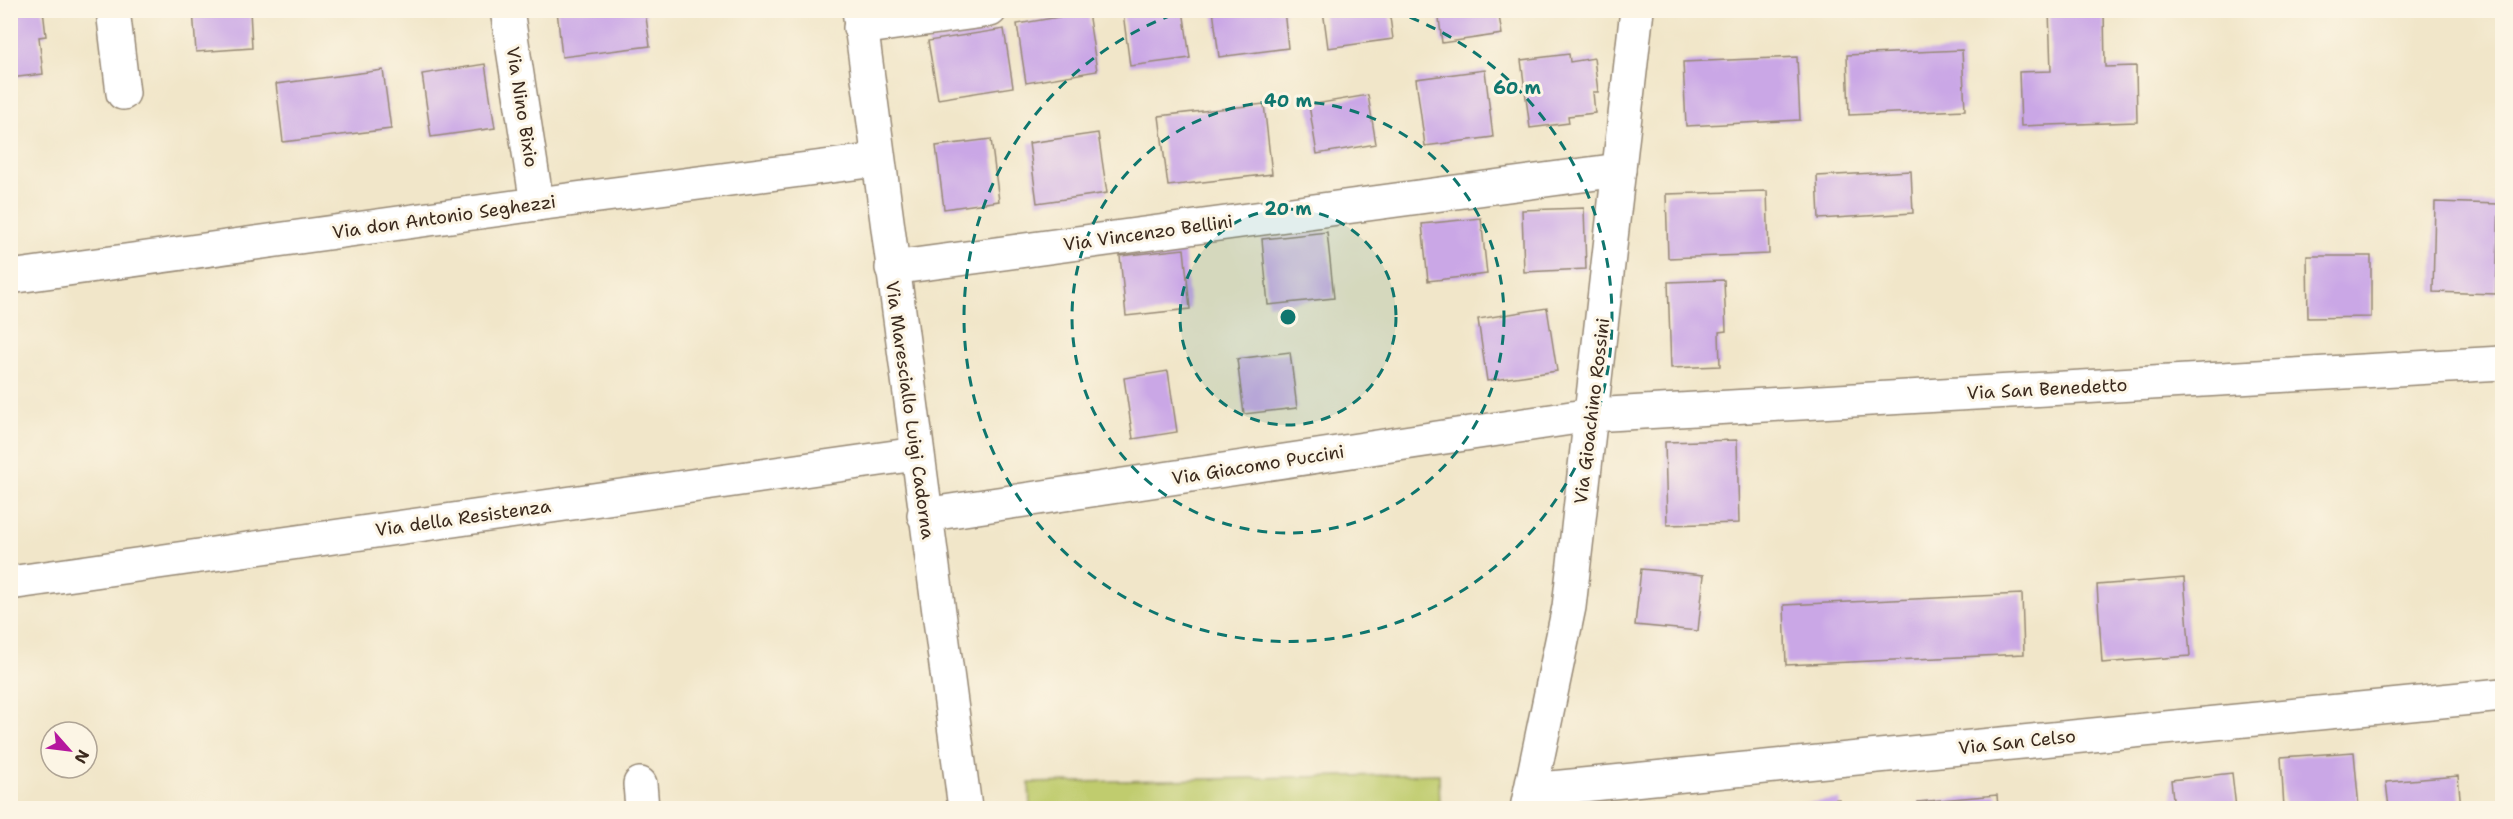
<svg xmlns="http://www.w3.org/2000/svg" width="2513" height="819" font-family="'Shantell Sans',sans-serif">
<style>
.green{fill:#c0cc6e;stroke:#7e7b46;stroke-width:1.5}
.building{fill:#caa7e6}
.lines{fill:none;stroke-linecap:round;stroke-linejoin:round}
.minor-casing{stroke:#968874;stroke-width:36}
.minor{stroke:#fff;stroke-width:33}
.ring{fill:none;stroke:#0f766e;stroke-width:3;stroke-dasharray:10 8}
.labels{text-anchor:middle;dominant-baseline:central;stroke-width:6;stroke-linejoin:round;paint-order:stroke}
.street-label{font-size:18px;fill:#3b2a1e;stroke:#fcf5e5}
.centre{fill:#0f766e;stroke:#fcf5e5;stroke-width:3}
.ring-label{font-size:18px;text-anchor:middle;font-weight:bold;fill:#0f766e;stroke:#fcf5e5;stroke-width:6;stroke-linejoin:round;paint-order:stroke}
</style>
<rect width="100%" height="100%" fill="#fcf5e5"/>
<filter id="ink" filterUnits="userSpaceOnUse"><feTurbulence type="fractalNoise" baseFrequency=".0167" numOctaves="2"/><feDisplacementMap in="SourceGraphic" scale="12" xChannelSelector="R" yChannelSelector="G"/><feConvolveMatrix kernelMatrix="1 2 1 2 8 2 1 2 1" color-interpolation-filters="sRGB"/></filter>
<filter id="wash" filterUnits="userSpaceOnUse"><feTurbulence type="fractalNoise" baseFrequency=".008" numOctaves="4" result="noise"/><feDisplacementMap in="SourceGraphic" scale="24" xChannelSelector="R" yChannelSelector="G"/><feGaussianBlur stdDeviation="1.35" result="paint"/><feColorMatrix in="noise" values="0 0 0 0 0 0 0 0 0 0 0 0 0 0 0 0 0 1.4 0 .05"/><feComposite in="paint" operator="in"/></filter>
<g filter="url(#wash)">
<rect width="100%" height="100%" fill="#f1e6c9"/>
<!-- green -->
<polygon class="green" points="1439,774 1440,808 1030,808 1029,783"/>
<g id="blocks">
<!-- building -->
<g class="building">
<polygon points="10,10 43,10 46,36 39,37 43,74 10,78"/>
<polygon points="193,10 250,10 252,48 196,52"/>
<polygon points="557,10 645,10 650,46 562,57"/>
<polygon points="1142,10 1183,10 1190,58 1130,66 1123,13"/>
<polygon points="1213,10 1284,10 1288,48 1219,57"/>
<polygon points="1323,10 1389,10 1393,39 1328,48"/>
<polygon points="1438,10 1498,10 1502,34 1442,43"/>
<polygon points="1554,10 1569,10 1569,12 1554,14"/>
<polygon points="2049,10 2104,10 2105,67 2136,66 2137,122 2021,126 2019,72 2051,71"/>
<polygon points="1088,12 1097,71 1026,83 1017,24"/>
<polygon points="1004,29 1013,87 938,99 928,41"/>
<polygon points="1962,50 1965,110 1849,115 1847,55"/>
<polygon points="1569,54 1570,62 1594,58 1598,92 1593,92 1595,113 1568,116 1569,123 1530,128 1521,60"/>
<polygon points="1797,57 1800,120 1686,126 1683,62"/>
<polygon points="485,64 495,128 431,137 422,74"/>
<polygon points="383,70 391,129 283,142 276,84"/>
<polygon points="1485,70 1493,137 1425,146 1416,79"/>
<polygon points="1368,95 1376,144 1317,154 1309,105"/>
<polygon points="1264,104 1272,174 1168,186 1159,116"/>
<polygon points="1098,133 1107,193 1037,203 1029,143"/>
<polygon points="991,139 999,201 944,209 936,146"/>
<polygon points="1911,171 1913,213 1819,219 1817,176"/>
<polygon points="1767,191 1769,254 1668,258 1666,194"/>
<polygon points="2435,202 2499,204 2496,294 2433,292"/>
<polygon points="1584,208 1586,269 1524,272 1522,210"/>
<polygon points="1481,218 1487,274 1428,281 1422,224"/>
<polygon points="1327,232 1334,298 1268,305 1262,239"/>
<polygon points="1184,249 1190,309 1126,316 1120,256"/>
<polygon points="2307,256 2371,256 2371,317 2308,318"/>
<polygon points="1724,280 1726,331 1719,332 1720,366 1671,368 1668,282"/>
<polygon points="1547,308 1557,371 1487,381 1478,319"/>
<polygon points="1290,352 1297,408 1244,414 1237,359"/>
<polygon points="1168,371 1177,432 1133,439 1124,378"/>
<polygon points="1737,440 1739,523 1667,525 1665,442"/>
<polygon points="1641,569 1704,575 1698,631 1635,625"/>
<polygon points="2184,578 2190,656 2102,663 2097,585"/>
<polygon points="2022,594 2024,654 1786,665 1784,605"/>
<polygon points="2354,752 2359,808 2284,808 2281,757"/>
<polygon points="2232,773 2236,808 2174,808 2171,780"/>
<polygon points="2458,776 2461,808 2389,808 2386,782"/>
<polygon points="1997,795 1998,808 1919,808 1918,802"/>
<polygon points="1839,799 1840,808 1771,808 1771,807"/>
</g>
</g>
</g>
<g filter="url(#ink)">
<use href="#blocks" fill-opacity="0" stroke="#968874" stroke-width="1.5"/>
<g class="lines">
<defs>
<g id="minor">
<polyline points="113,10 123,93"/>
<polyline points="507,10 537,204"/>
<polyline points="859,10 965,808"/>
<polyline points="860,28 990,10"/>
<polyline points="892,268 1619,170"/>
<polyline points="10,277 537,204 877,160"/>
<polyline points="924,515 1591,415 2502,363"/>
<polyline points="10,583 916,454"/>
<polyline points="640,784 642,808"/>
<polyline points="1531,790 2502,695"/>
<polyline points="1527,808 1569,607 1637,10"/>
</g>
</defs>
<!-- minor casing -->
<use href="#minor" class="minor-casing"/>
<!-- minor -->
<use href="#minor" class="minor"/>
</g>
</g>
<!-- distance rings -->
<circle cx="1288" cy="317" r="108" fill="#0f766e" fill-opacity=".12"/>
<g class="ring">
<circle cx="1288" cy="317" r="108"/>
<circle cx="1288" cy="317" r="216"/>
<path d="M1393 11A324 324 0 1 1 1183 11"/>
</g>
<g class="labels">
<!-- street labels -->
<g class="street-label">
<text transform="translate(522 107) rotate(81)">Via Nino Bixio</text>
<text transform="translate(444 217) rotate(-8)">Via don Antonio Seghezzi</text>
<text transform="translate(1148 233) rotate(-8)">Via Vincenzo Bellini</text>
<text transform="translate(2047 389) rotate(-3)">Via San Benedetto</text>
<text transform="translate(910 410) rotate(82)">Via Maresciallo Luigi Cadorna</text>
<text transform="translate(1592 411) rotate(-83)">Via Gioachino Rossini</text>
<text transform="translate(1258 465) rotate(-9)">Via Giacomo Puccini</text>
<text transform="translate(463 518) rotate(-8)">Via della Resistenza</text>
<text transform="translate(2017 742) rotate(-6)">Via San Celso</text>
</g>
</g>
<circle cx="1288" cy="317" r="9" class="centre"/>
<g class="ring-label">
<text x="1517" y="94">60 m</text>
<text x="1288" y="107">40 m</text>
<text x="1288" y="215">20 m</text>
</g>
<!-- margin -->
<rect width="2513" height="819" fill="none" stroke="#fcf5e5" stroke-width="36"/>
<!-- north arrow -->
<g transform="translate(69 750) rotate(118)"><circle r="28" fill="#fcf5e5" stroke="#afa495" stroke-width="1.5"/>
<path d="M0-4.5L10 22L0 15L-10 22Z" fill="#b5179e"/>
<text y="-9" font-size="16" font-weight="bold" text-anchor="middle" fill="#3b2a1e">N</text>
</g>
</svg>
